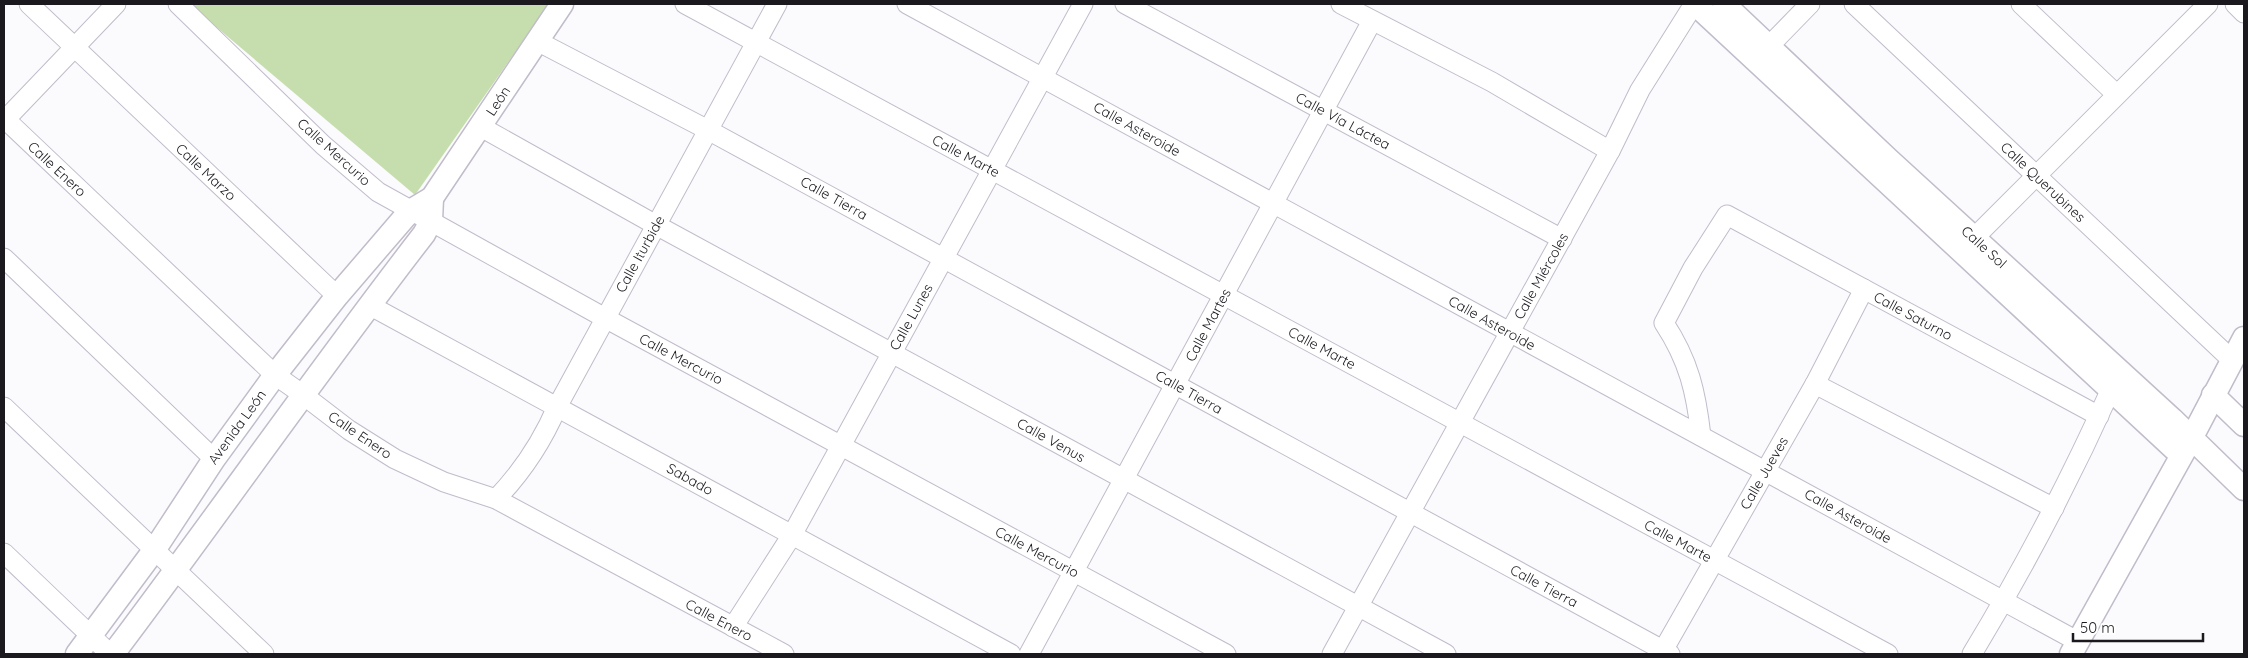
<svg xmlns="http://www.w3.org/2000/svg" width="2248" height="658" font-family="Quicksand,sans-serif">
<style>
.green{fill:#c6dead}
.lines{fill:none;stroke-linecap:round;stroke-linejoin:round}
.minor-casing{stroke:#c1bcca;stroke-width:21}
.tertiary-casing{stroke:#c1bcca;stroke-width:25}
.minor{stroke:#fff;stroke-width:19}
.tertiary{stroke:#fff;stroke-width:22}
.labels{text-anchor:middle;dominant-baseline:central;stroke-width:4;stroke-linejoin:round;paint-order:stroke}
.street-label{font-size:14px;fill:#1b191e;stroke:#fff}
</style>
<rect width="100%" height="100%" fill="#fbfafd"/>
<!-- green -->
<polygon class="green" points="189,4 549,4 415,195"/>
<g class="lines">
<defs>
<g id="minor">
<polyline points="29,4 337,296"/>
<polyline points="178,4 323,145 378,192 605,318 1226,654"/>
<polyline points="685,4 1888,654"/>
<polyline points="907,4 2077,641"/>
<polyline points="1125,4 1562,239"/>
<polyline points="1341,4 1492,82 1610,151"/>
<polyline points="1854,4 2232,360"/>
<polyline points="2021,4 2116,94"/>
<polyline points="2235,4 2244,13"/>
<polyline points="537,41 708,130 1670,654"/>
<polyline points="1769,46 1810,4"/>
<polyline points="4,118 275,375 302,394 349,430 395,459 444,482 496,499 784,654"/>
<polyline points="4,121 116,4"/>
<polyline points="481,127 656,225 1446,654"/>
<polyline points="1974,238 2208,4"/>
<polyline points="4,258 214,459"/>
<polyline points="369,305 1011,654"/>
<polyline points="1815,384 2054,508"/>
<polyline points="4,407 264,654"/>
<path d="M1701,436C1696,392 1689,361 1664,323L1693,268L1727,215L2099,416"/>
<path d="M496,499C523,471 542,442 557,407L777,4"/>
<polyline points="4,553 110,654"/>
<polyline points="733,627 792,535 1083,4"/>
<polyline points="1029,654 1372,21"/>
<polyline points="1332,654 1610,151 1640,90 1694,4"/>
<polyline points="1661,654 1815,384 1864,289"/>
<path d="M1972,654C2024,568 2070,480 2111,389"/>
</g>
<g id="tertiary">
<polyline points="1695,4 2181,455"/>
<polyline points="1724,4 1888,159 2172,419 2244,489"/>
<polyline points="2213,395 2244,425"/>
<polyline points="77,654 155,549 214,459 275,375 337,296 404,218 412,210 432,198 562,4"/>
<path d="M113,654C218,515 317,372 424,234L431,221L432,198"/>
<polyline points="2071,654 2191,439 2244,338"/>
</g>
</defs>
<!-- minor casing -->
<use href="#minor" class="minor-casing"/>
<!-- tertiary casing -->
<use href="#tertiary" class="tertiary-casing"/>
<!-- minor -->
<use href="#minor" class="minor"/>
<!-- tertiary -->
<use href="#tertiary" class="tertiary"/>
</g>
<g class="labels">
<!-- street labels -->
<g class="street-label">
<text transform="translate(498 101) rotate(-57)">León</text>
<text transform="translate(1343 121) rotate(28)">Calle Vía Láctea</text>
<text transform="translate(1137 129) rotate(29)">Calle Asteroide</text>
<text transform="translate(334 152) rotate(42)">Calle Mercurio</text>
<text transform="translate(966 156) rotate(28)">Calle Marte</text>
<text transform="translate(57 169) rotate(43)">Calle Enero</text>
<text transform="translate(206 172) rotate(43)">Calle Marzo</text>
<text transform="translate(2043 182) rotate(43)">Calle Querubines</text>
<text transform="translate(834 198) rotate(29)">Calle Tierra</text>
<text transform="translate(1984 247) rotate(42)">Calle Sol</text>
<text transform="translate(640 254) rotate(-61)">Calle Iturbide</text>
<text transform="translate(1541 276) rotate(-61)">Calle Miércoles</text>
<text transform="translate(1913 316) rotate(28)">Calle Saturno</text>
<text transform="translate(911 317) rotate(-61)">Calle Lunes</text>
<text transform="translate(1492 323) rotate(29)">Calle Asteroide</text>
<text transform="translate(1208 325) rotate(-62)">Calle Martes</text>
<text transform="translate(1322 348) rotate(28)">Calle Marte</text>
<text transform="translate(681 359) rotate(28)">Calle Mercurio</text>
<text transform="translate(1189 392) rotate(29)">Calle Tierra</text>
<text transform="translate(237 427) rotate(-54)">Avenida León</text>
<text transform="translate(360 435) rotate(34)">Calle Enero</text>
<text transform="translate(1051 440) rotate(29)">Calle Venus</text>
<text transform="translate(1764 473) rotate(-60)">Calle Jueves</text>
<text transform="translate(690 479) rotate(29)">Sabado</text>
<text transform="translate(1848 516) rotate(29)">Calle Asteroide</text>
<text transform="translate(1678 541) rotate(28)">Calle Marte</text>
<text transform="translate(1037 552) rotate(28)">Calle Mercurio</text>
<text transform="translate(1544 586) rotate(28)">Calle Tierra</text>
<text transform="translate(719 620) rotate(28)">Calle Enero</text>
</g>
</g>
<!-- border -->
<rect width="2248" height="658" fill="none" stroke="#1b191e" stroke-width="10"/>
<!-- scale -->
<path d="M2073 633v8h130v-8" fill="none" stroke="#1b191e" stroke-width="2.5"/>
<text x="2080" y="633" font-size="15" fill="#1b191e" stroke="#ffffff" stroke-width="4" paint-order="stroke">50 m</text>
</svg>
